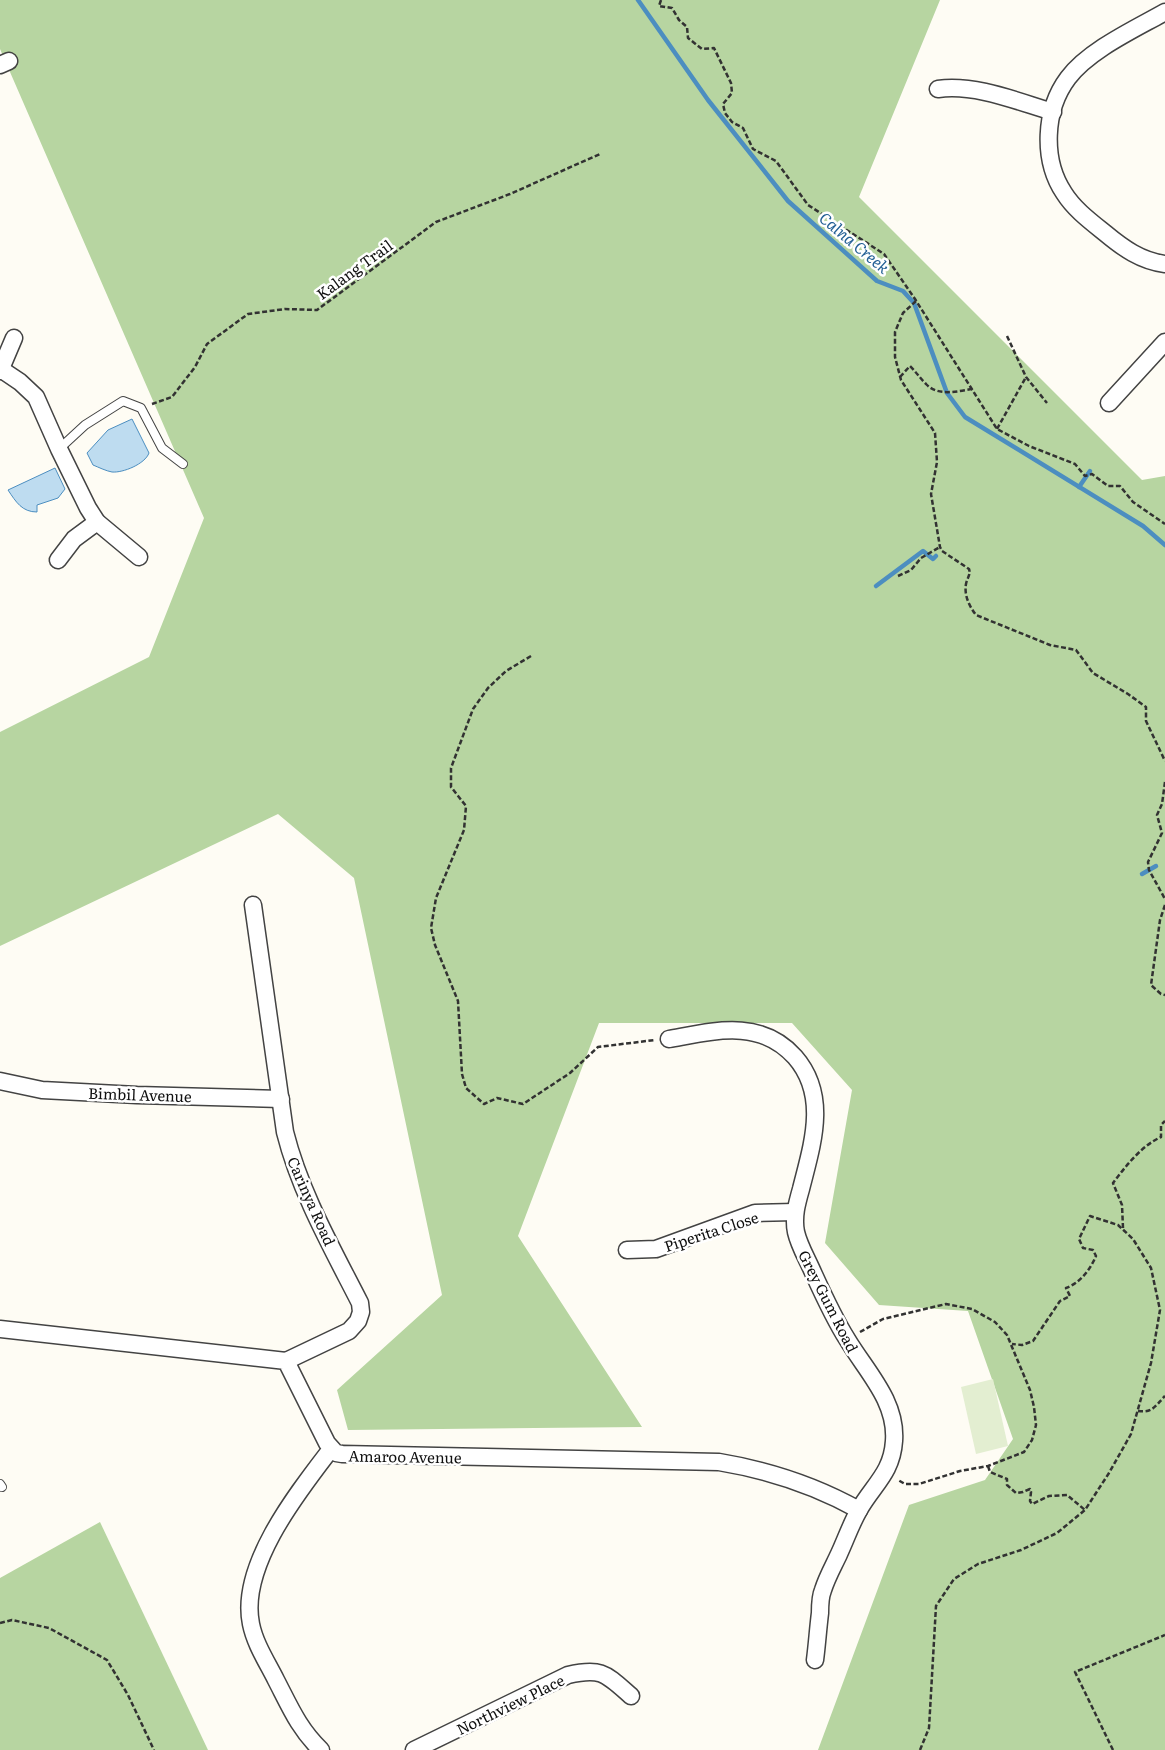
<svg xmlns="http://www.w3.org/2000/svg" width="1165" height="1750" font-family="Literata,serif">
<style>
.forest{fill:#b7d5a1}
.pitch{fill:#e3eed1}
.water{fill:#bedcf0;stroke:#4c8ec0}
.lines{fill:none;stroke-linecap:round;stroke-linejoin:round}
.stream{stroke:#4c8ec0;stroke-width:4.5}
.service-casing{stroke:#434343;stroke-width:10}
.minor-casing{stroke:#434343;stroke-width:19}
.path{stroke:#323232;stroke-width:2.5;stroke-dasharray:5 2.5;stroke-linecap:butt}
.service{stroke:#fff;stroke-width:8}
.minor{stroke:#fff;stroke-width:16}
.labels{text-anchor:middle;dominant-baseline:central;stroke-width:5;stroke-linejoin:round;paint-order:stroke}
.street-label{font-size:15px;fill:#101010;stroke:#fff}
.water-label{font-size:16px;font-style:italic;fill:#256196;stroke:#fff}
</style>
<rect width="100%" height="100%" fill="#fefcf4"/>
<!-- forest -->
<g class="forest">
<polygon points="0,0 940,0 859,197 1142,480 1165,476 1165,1750 818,1750 909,1505 985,1480 1013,1439 968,1311 879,1305 825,1243 852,1090 792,1023 599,1023 518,1236 642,1427 348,1430 337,1390 442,1295 354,878 278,814 0,946 0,732 149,657 204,518 0,49"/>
<polygon points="100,1522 208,1750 0,1750 0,1578"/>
</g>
<!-- pitch -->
<polygon class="pitch" points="993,1379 1008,1446 976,1454 961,1387"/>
<!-- water -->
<g class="water">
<path d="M132,419L149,453C145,464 123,473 112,472C106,471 98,467 93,465L87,453L108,430Z"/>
<path d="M55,468L65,489L58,498L37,505V512C22,512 16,502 8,490Z"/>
</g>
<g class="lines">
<!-- stream -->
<g class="stream">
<polyline points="638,0 708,100 788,201 877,281 903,291 914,303 947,393 965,417 1143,526 1165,545"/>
<polyline points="1079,487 1090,471"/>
<polyline points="876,586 923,551 933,559 936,556"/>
<polyline points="1142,874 1156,866"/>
</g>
<defs>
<g id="service">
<polyline points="59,449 85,425 123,401 141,408 162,448 183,464"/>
<polyline points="0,1484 2,1487"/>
</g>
<g id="minor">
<path d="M1165,12C1135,29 1089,50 1068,78C1044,110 1042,160 1064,193C1074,209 1090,221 1105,233C1123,248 1141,261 1165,264"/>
<polyline points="0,65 9,61"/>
<path d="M938,89C976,84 1016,101 1053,112"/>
<polyline points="2,370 20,382 36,397 59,449 88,508 97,522 139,557"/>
<polyline points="0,371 14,338"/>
<polyline points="1109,403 1165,342"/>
<polyline points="58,560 74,539 97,522"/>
<path d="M253,905L285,1132C300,1192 332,1248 360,1303L361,1312L358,1321L349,1331L286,1361"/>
<path d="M669,1039C714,1031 760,1018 795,1057C829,1096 812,1145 801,1189C797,1203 793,1217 796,1232C799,1245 806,1257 811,1268C822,1292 833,1317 847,1339C866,1371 897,1401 894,1441C892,1473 873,1485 859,1510C851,1524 846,1539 839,1554C834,1565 827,1577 823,1590C820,1597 820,1606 820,1613C818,1629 817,1645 815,1660"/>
<polyline points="0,1081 42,1090 137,1095 281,1099"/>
<polyline points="627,1250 656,1249 755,1213 795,1212"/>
<path d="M0,1329L286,1361L327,1443L336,1453L342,1454L719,1462C767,1470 816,1486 859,1510"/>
<path d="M321,1750C299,1729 290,1707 276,1680C267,1662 255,1644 251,1624C239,1566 298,1492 331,1449"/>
<path d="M414,1750L568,1675C602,1667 606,1674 631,1696"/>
</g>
</defs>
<!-- service casing -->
<use href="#service" class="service-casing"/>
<!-- minor casing -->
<use href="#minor" class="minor-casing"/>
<!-- path -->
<g class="path">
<polyline points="661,0 659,6 672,8 679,20 687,27 688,38 702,49 714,48 731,83 732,93 723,104 725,113 732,122 743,128 753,149 776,161 808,205 884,254 915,299 997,429 1029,446 1075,464 1085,476 1092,474 1108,486 1120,486 1133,502 1165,524"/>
<path d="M916,301L903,313L895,332V357L901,380L935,433L937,462L931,494L940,547L942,551L969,569C971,575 967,578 966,584C964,595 969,606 976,615L1050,645L1076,650L1093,673L1128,694L1146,707V721L1165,761"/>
<polyline points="1007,336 1026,377 1047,403"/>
<path d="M900,377L910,366C916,372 920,378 926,384C938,397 958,391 973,389"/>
<polyline points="152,404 172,397 195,367 207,344 248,314 285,309 317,310 436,222 510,194 600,154"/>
<polyline points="997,429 1026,377"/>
<polyline points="898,576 911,570 921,558 940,547"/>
<polyline points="531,656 506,671 488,688 473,709 451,768 451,787 466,806 464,830 436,898 431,928 435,945 458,1001 462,1074 466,1088 484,1104 497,1098 523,1104 570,1073 598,1047 655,1040"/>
<polyline points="1165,782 1162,804 1157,815 1162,833 1148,862 1149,870 1165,899"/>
<polyline points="1165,905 1160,920 1151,985 1161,994 1165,995"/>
<path d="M1123,1228L1122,1205L1113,1183C1126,1166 1141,1146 1161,1137V1125L1165,1121"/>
<polyline points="860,1332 883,1319 946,1304 972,1309 995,1322 1007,1335 1030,1390 1034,1407 1036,1425 1032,1440 1024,1452 988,1466 960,1471 919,1484 905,1484 898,1480"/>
<path d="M1138,1411C1153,1413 1155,1406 1165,1396"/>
<polyline points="988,1466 990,1472 1007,1479 1007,1485 1016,1493 1023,1492 1030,1489 1031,1492 1030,1501 1032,1504 1049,1496 1067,1495 1085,1510"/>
<polyline points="0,1623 12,1620 49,1628 107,1660 128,1695 154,1750"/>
<path d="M920,1750L929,1728L936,1606L954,1579L978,1564L1021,1550L1057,1533L1085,1510L1109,1473L1131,1434L1151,1363L1160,1310L1151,1268L1133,1239L1118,1225L1090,1216L1079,1239L1083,1248L1093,1250L1096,1256C1090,1270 1080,1283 1066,1288L1070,1296L1060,1301L1033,1341L1022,1345L1012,1344"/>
<polyline points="1113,1750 1075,1672 1165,1635"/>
</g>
<!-- service -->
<use href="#service" class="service"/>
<!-- minor -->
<use href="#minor" class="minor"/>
</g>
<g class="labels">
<!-- street labels -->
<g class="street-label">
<text transform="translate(354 269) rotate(-36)">Kalang Trail</text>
<text transform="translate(140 1094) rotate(2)">Bimbil Avenue</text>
<text transform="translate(312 1201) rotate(66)">Carinya Road</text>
<text transform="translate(711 1231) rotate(-18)">Piperita Close</text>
<text transform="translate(829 1301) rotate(63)">Grey Gum Road</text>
<text transform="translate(405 1456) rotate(1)">Amaroo Avenue</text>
<text transform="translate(510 1704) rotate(-26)">Northview Place</text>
</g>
<!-- water labels -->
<g class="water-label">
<text transform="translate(855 242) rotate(40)">Calna Creek</text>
</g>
</g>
</svg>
